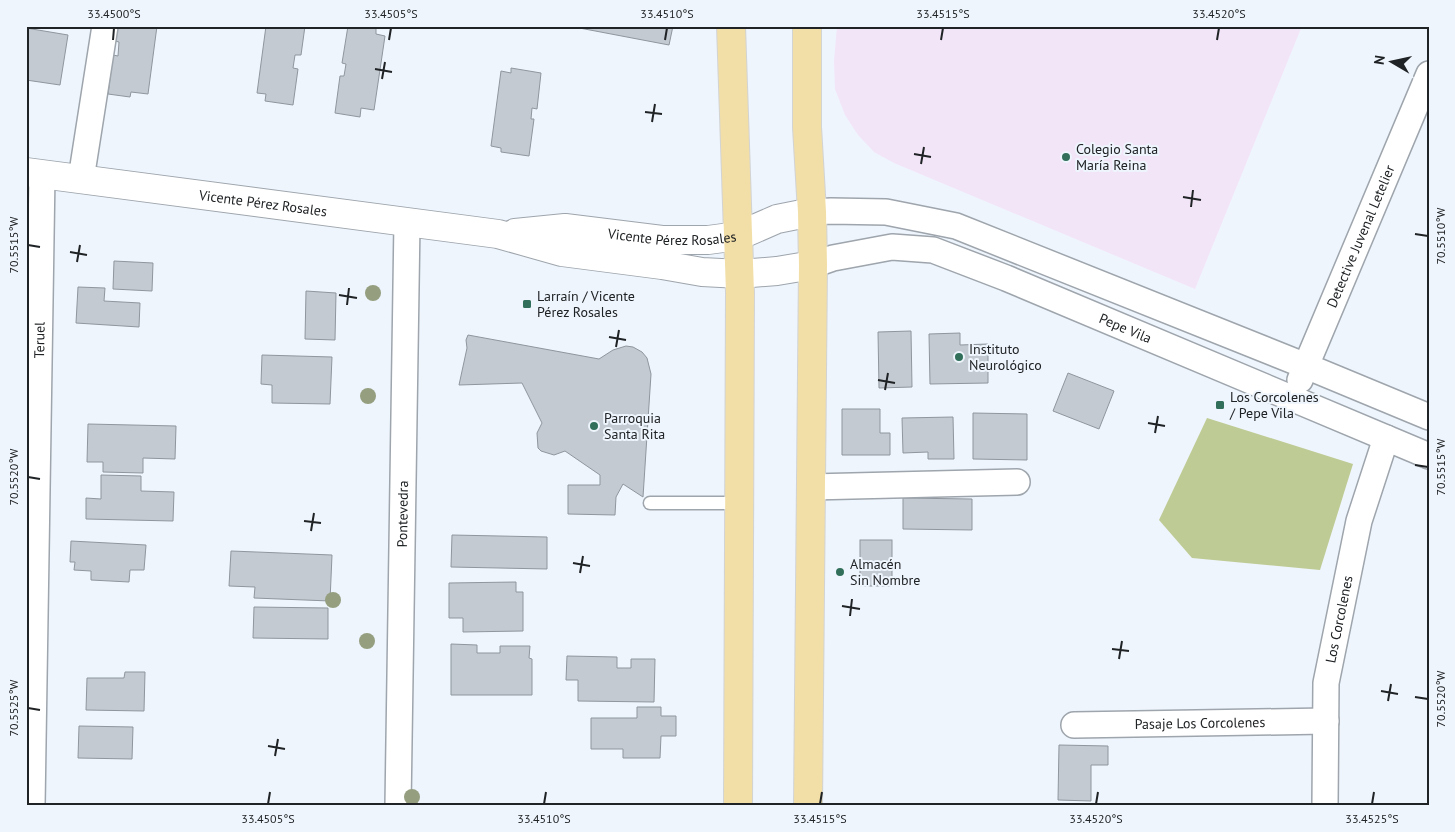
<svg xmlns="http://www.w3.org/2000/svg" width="1455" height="832" font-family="'PT Sans',sans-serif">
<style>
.education{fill:#f3e5f8}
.green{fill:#bfcb94}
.building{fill:#c3cad1;stroke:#8f969d}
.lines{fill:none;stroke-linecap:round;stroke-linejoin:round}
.lane-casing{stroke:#9ea5ac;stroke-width:15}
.street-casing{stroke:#9ea5ac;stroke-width:28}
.secondary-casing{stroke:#9ea5ac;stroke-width:30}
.primary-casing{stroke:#d2d3d3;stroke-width:30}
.lane{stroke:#fff;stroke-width:12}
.street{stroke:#fff;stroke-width:25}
.secondary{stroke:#fff;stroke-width:28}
.primary{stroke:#f2dfa8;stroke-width:28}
.tree{fill:#959f80}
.ticks{fill:none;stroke:#202325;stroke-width:2}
.poi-dot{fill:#316f5a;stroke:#eef5fd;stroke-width:2}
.labels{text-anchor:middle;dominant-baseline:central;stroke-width:4;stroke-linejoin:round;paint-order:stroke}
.poi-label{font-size:14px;fill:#202325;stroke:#eef5fd;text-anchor:start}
.street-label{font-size:14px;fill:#202325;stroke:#eef5fd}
.neatline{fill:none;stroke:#202325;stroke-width:2}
.ticks-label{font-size:12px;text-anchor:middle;fill:#202325}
</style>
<rect width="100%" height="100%" fill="#eef5fd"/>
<!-- education -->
<polygon class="education" points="837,26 1302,26 1195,289 894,163 874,152 858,135 845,115 835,89 834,61"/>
<!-- green -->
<polygon class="green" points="1207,418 1353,464 1320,570 1192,558 1159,520"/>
<!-- building -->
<g class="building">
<polygon points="117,26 157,26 148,94 131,92 130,97 108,94 113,55 118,56 119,42 115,41"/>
<polygon points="266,26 305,26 301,55 295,55 293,68 298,69 293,105 265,101 266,94 257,93"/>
<polygon points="348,26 376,28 376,34 385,36 374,110 361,108 360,117 335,113 340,76 344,76 346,64 342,63"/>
<polygon points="569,26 673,26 669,45"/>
<polygon points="26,28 68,35 60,85 26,80"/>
<polygon points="511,68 541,73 537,109 532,108 531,119 534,119 529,156 501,152 501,148 491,146 501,71 511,73"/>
<polygon points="114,261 153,263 152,291 113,289"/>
<polygon points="78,287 105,288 104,301 140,303 139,327 76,323"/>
<polygon points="306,291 336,293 335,340 305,339"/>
<polygon points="911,331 912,387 879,388 878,332"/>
<polygon points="960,333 960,345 988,344 988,383 930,384 929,334"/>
<polygon points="468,335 599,359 613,350 626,346 633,347 642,352 647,358 651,374 643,497 623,484 616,497 615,515 568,514 568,485 600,485 600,475 565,451 554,455 541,451 538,448 537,433 542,423 522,383 459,385 467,348 466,340"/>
<polygon points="262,355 332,357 330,404 272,403 272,385 261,384"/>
<polygon points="1068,373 1114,391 1099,429 1053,411"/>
<polygon points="842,409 880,409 880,433 890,433 890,455 842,455"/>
<polygon points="973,413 1027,414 1027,460 973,459"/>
<polygon points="953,417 954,459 928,459 928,452 903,453 902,418"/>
<polygon points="88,424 176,426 175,459 143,458 143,473 103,472 103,462 87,462"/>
<polygon points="101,475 141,476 141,491 174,492 173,521 86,519 86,498 101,499"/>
<polygon points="903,498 972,499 972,530 903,529"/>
<polygon points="452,535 547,537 547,569 451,567"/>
<rect x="860" y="540" width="32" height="46"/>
<polygon points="71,541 146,545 144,570 130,570 129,582 91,580 91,571 74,570 75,562 70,562"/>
<polygon points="231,551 332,555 330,601 254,598 255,587 229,586"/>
<polygon points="516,582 516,592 523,592 523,631 463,632 463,618 449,618 449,583"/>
<polygon points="254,607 328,608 328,639 253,638"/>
<polygon points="451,644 477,645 477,653 500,653 500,646 530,646 529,658 532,659 532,695 451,695"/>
<polygon points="567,656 617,657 617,668 631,668 631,659 655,659 654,702 578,701 578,680 566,680"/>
<polygon points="125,672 145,672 144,711 86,710 87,678 124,678"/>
<polygon points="637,707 661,707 661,716 676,716 676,736 661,736 660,758 623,758 623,749 591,749 591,718 637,718"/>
<polygon points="79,726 133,727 132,759 78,758"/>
<polygon points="1059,745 1108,746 1108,765 1091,765 1091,801 1058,800"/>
</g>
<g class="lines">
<defs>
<polyline id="lane" points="650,503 739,503"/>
<g id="street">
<polyline points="81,179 105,26"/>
<polyline points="812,212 831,211 886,212 956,226 1306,366 1429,417"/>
<path id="s1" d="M813,265L833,258L892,247L933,250L1006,278L1429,456"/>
<path id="s2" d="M1300,380L1429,74"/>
<polyline points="811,487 1017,482"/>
<path id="s3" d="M1074,725L1326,721"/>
<path id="s4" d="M32,806L42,174"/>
<path id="s5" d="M398,806L407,222"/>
<path id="s6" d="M1325,806L1326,683L1359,521L1386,438"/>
</g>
<g id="secondary">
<path id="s7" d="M26,172L498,234L562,252L662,265L702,272L740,274L777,271L813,265"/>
<path id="s8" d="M515,233L565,228L662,240H708L738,236L777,219L812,212"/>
</g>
<g id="primary">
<polyline points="731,26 740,293 738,806"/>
<polyline points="807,26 807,127 812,212 813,265 808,806"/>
</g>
</defs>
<!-- lane casing -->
<use href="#lane" class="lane-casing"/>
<!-- street casing -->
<use href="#street" class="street-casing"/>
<!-- secondary casing -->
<use href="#secondary" class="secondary-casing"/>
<!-- primary casing -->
<use href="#primary" class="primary-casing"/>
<!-- lane -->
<use href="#lane" class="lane"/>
<!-- street -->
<use href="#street" class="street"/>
<!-- secondary -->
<use href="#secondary" class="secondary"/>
<!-- primary -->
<use href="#primary" class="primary"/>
</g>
<!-- trees -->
<g class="tree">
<circle cx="373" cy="293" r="8"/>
<circle cx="368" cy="396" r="8"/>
<circle cx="333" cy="600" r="8"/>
<circle cx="367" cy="641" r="8"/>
<circle cx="412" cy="797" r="8"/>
</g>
<!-- ticks -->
<path class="ticks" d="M113,40L114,28M389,40L391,28M665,40L667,28M941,40L943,28M1217,40L1219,28M375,69L392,72M382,79L385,62M645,112L662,114M652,122L655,104M914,154L931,157M921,164L924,147M1183,197L1201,200M1191,207L1193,190M1415,234L1428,236M28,245L40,247M70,252L87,255M77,262L80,245M339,295L357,298M347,305L349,288M609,337L626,340M616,347L619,330M878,380L895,383M885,390L888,373M1148,423L1165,426M1155,433L1158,416M1415,465L1428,467M28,477L40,479M304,521L321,523M311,531L314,513M573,563L590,566M580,573L583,556M842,606L860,609M850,616L852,599M1112,649L1129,651M1119,659L1122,641M1381,691L1398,694M1415,697L1428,699M1388,701L1391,684M28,708L40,710M268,746L285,749M275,756L278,739M268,804L270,792M544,804L546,792M820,804L822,792M1096,804L1098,792M1372,804L1374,792"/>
<!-- markers -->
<g class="poi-dot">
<circle cx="1066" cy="157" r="5"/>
<rect x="522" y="299" width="10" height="10" rx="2.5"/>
<circle cx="959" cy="357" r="5"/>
<rect x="1215" y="400" width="10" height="10" rx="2.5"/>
<circle cx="594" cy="426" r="5"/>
<circle cx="840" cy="572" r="5"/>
</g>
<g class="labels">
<!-- poi labels -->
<g class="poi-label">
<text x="1076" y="149">Colegio Santa<tspan x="1076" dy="16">María Reina</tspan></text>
<text x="537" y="296">Larraín / Vicente<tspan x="537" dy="16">Pérez Rosales</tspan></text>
<text x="969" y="349">Instituto<tspan x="969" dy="16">Neurológico</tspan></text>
<text x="1230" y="397">Los Corcolenes<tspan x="1230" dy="16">/ Pepe Vila</tspan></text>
<text x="604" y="418">Parroquia<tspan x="604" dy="16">Santa Rita</tspan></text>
<text x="850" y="564">Almacén<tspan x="850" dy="16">Sin Nombre</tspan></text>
</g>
<!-- street labels -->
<g class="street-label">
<text stroke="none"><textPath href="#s7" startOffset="239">Vicente Pérez Rosales</textPath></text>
<text stroke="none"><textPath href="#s8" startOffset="158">Vicente Pérez Rosales</textPath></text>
<text stroke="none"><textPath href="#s2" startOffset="156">Detective Juvenal Letelier</textPath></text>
<text stroke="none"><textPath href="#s1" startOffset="330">Pepe Vila</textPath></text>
<text stroke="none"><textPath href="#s4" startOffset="466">Teruel</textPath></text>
<text stroke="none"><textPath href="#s5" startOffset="292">Pontevedra</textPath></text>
<text stroke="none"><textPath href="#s6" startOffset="188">Los Corcolenes</textPath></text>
<text stroke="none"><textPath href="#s3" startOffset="126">Pasaje Los Corcolenes</textPath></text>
</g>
</g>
<!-- border -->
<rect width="1455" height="832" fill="none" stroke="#eef5fd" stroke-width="55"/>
<!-- north arrow -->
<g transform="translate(1392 62) rotate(279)" stroke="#eef5fd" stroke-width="4" paint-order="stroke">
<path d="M0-4L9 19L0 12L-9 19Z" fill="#202325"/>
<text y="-8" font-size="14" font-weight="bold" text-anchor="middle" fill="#202325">N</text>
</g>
<rect x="28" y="28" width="1400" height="776" class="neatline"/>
<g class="ticks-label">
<text x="114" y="18">33.4500°S</text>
<text x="391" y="18">33.4505°S</text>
<text x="667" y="18">33.4510°S</text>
<text x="943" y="18">33.4515°S</text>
<text x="1219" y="18">33.4520°S</text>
<text transform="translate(1441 236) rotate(-90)" y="4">70.5510°W</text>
<text transform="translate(14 245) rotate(-90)" y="4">70.5515°W</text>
<text transform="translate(1441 467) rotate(-90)" y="4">70.5515°W</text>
<text transform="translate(14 477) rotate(-90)" y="4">70.5520°W</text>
<text transform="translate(1441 699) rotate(-90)" y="4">70.5520°W</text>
<text transform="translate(14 708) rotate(-90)" y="4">70.5525°W</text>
<text x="268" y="823">33.4505°S</text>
<text x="544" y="823">33.4510°S</text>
<text x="820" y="823">33.4515°S</text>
<text x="1096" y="823">33.4520°S</text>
<text x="1372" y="823">33.4525°S</text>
</g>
</svg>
